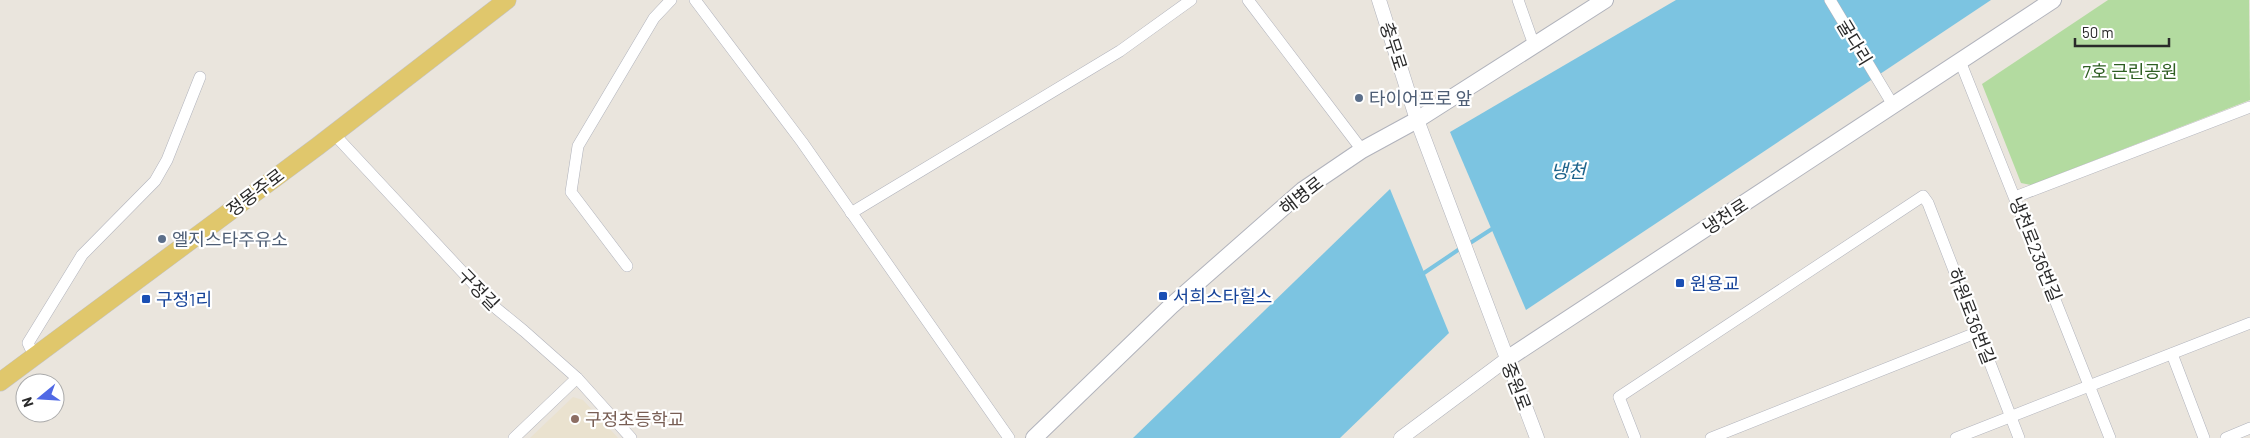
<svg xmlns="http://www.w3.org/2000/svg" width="2250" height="438" font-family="Barlow,'Noto Sans KR',sans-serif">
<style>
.education{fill:#eae2cf}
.green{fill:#b3dba0}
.water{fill:#7cc4e1}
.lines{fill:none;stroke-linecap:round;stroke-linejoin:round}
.stream{stroke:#7cc4e1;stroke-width:4}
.minor-casing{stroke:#b1b3bc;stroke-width:12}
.tertiary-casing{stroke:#b1b3bc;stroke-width:15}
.secondary-casing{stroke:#b1b3bc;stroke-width:18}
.primary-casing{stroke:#c3c3c3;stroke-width:19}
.minor{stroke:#fff;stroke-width:11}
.tertiary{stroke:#fff;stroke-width:14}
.secondary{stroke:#fff;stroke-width:16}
.primary{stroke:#e0c76c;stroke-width:18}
.service-dot{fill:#5c6f8a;stroke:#fff;stroke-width:2}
.transit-dot{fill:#1a4fb4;stroke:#fff;stroke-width:2}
.education-dot{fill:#8d6e63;stroke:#fff;stroke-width:2}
.labels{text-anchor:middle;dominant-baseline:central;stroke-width:4.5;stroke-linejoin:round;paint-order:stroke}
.street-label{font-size:18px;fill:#2a2a2a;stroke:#fff}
.park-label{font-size:18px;fill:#2e5e22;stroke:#fff}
.service-label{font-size:18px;fill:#4e5e75;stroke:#fff;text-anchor:start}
.transit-label{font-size:18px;fill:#164399;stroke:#fff;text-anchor:start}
.education-label{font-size:18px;fill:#785e54;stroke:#fff;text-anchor:start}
.water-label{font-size:19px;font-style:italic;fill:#1d638b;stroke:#fff}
</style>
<rect width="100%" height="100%" fill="#eae5dd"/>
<!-- education -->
<polygon class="education" points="573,397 583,400 618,438 530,438"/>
<!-- green -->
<polygon class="green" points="2108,0 2249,0 2250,100 2031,185 2021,183 1982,84"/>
<!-- water -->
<g class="water">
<polygon points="1676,0 1991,0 1526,310 1450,132"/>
<polygon points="1390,189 1449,333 1340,438 1133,438"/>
</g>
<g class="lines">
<!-- stream -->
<g class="stream">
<polyline points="1467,245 1495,227"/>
<polyline points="1421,275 1461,248"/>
</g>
<defs>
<g id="minor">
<polyline points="695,0 802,142 1009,438"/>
<polyline points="1248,0 1362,150"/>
<polyline points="1518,0 1534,45"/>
<polyline points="1830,0 1893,105"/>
<polyline points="1960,61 2110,438"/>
<polyline points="333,133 497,309 524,331 577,378 631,438"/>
<polyline points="2015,197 2250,107"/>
<polyline points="851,213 1120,51 1191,0"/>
<polyline points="627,266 571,192 578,146 654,18 671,0"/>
<polyline points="2172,354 2204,438"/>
<polyline points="34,356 28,343 82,255 155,181 167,160 200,77"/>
<polyline points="514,438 577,378"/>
<polyline points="1635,438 1619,397 1923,196 1928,203 2019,438"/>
<polyline points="1711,438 1978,332"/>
<polyline points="1956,438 2250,323"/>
<polyline points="2226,438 2250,428"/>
</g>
<g id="tertiary">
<polyline points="1379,0 1417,120 1537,438"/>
<polyline points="1401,438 1507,359"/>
</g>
<g id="secondary">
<polyline points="1507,359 2053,0"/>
<polyline points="1034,438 1171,306 1303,190 1362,150 1417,120 1605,0"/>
</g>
<polyline id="primary" points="0,382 318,146 507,0"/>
</defs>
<!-- minor casing -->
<use href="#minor" class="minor-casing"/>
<!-- tertiary casing -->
<use href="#tertiary" class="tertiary-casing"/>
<!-- secondary casing -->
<use href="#secondary" class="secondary-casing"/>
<!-- primary casing -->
<use href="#primary" class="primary-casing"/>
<!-- minor -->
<use href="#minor" class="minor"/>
<!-- tertiary -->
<use href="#tertiary" class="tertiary"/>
<!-- secondary -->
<use href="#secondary" class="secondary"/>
<!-- primary -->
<use href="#primary" class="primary"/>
</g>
<!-- markers -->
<g class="service-dot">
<circle cx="1359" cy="98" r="5"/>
<circle cx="162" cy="239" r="5"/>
</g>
<g class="transit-dot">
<rect x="1675" y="278" width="10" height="10" rx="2.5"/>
<rect x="1158" y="291" width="10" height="10" rx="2.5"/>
<rect x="141" y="294" width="10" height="10" rx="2.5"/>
</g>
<circle class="education-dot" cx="575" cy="419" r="5"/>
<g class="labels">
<!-- street labels -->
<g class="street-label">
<text transform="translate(1855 42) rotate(59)">굴다리</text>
<text transform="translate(1394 46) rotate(72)">충무로</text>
<text transform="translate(255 192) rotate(-37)">정몽주로</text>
<text transform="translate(1301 195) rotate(-38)">해병로</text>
<text transform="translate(1725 216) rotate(-33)">냉천로</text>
<text transform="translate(2036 249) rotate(68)">냉천로236번길</text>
<text transform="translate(479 289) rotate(46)">구정길</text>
<text transform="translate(1972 316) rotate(69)">하원로36번길</text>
<text transform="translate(1517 386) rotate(69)">중원로</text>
</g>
<!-- park labels -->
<g class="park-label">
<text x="2130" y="71">7호 근린공원</text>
</g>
<!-- service labels -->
<g class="service-label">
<text x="1369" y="98">타이어프로 앞</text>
<text x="172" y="239">엘지스타주유소</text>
</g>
<!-- transit labels -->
<g class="transit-label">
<text x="1690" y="283">원용교</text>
<text x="1173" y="296">서희스타힐스</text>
<text x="156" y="299">구정1리</text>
</g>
<!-- education labels -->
<g class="education-label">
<text x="585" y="419">구정초등학교</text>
</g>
<!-- water labels -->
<g class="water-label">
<text x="1568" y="170">냉천</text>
</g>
</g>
<!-- north arrow -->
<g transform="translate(40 398) rotate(252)"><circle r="24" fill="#ffffff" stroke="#aaaaaa"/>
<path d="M0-4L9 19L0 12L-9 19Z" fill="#5069e5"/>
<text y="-8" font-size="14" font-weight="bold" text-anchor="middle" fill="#2a2a2a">N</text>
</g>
<!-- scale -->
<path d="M2075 38v8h94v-8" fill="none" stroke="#2a2a2a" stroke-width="2.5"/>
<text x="2082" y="38" font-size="15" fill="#2a2a2a" stroke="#ffffff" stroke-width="4" paint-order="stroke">50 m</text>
</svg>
